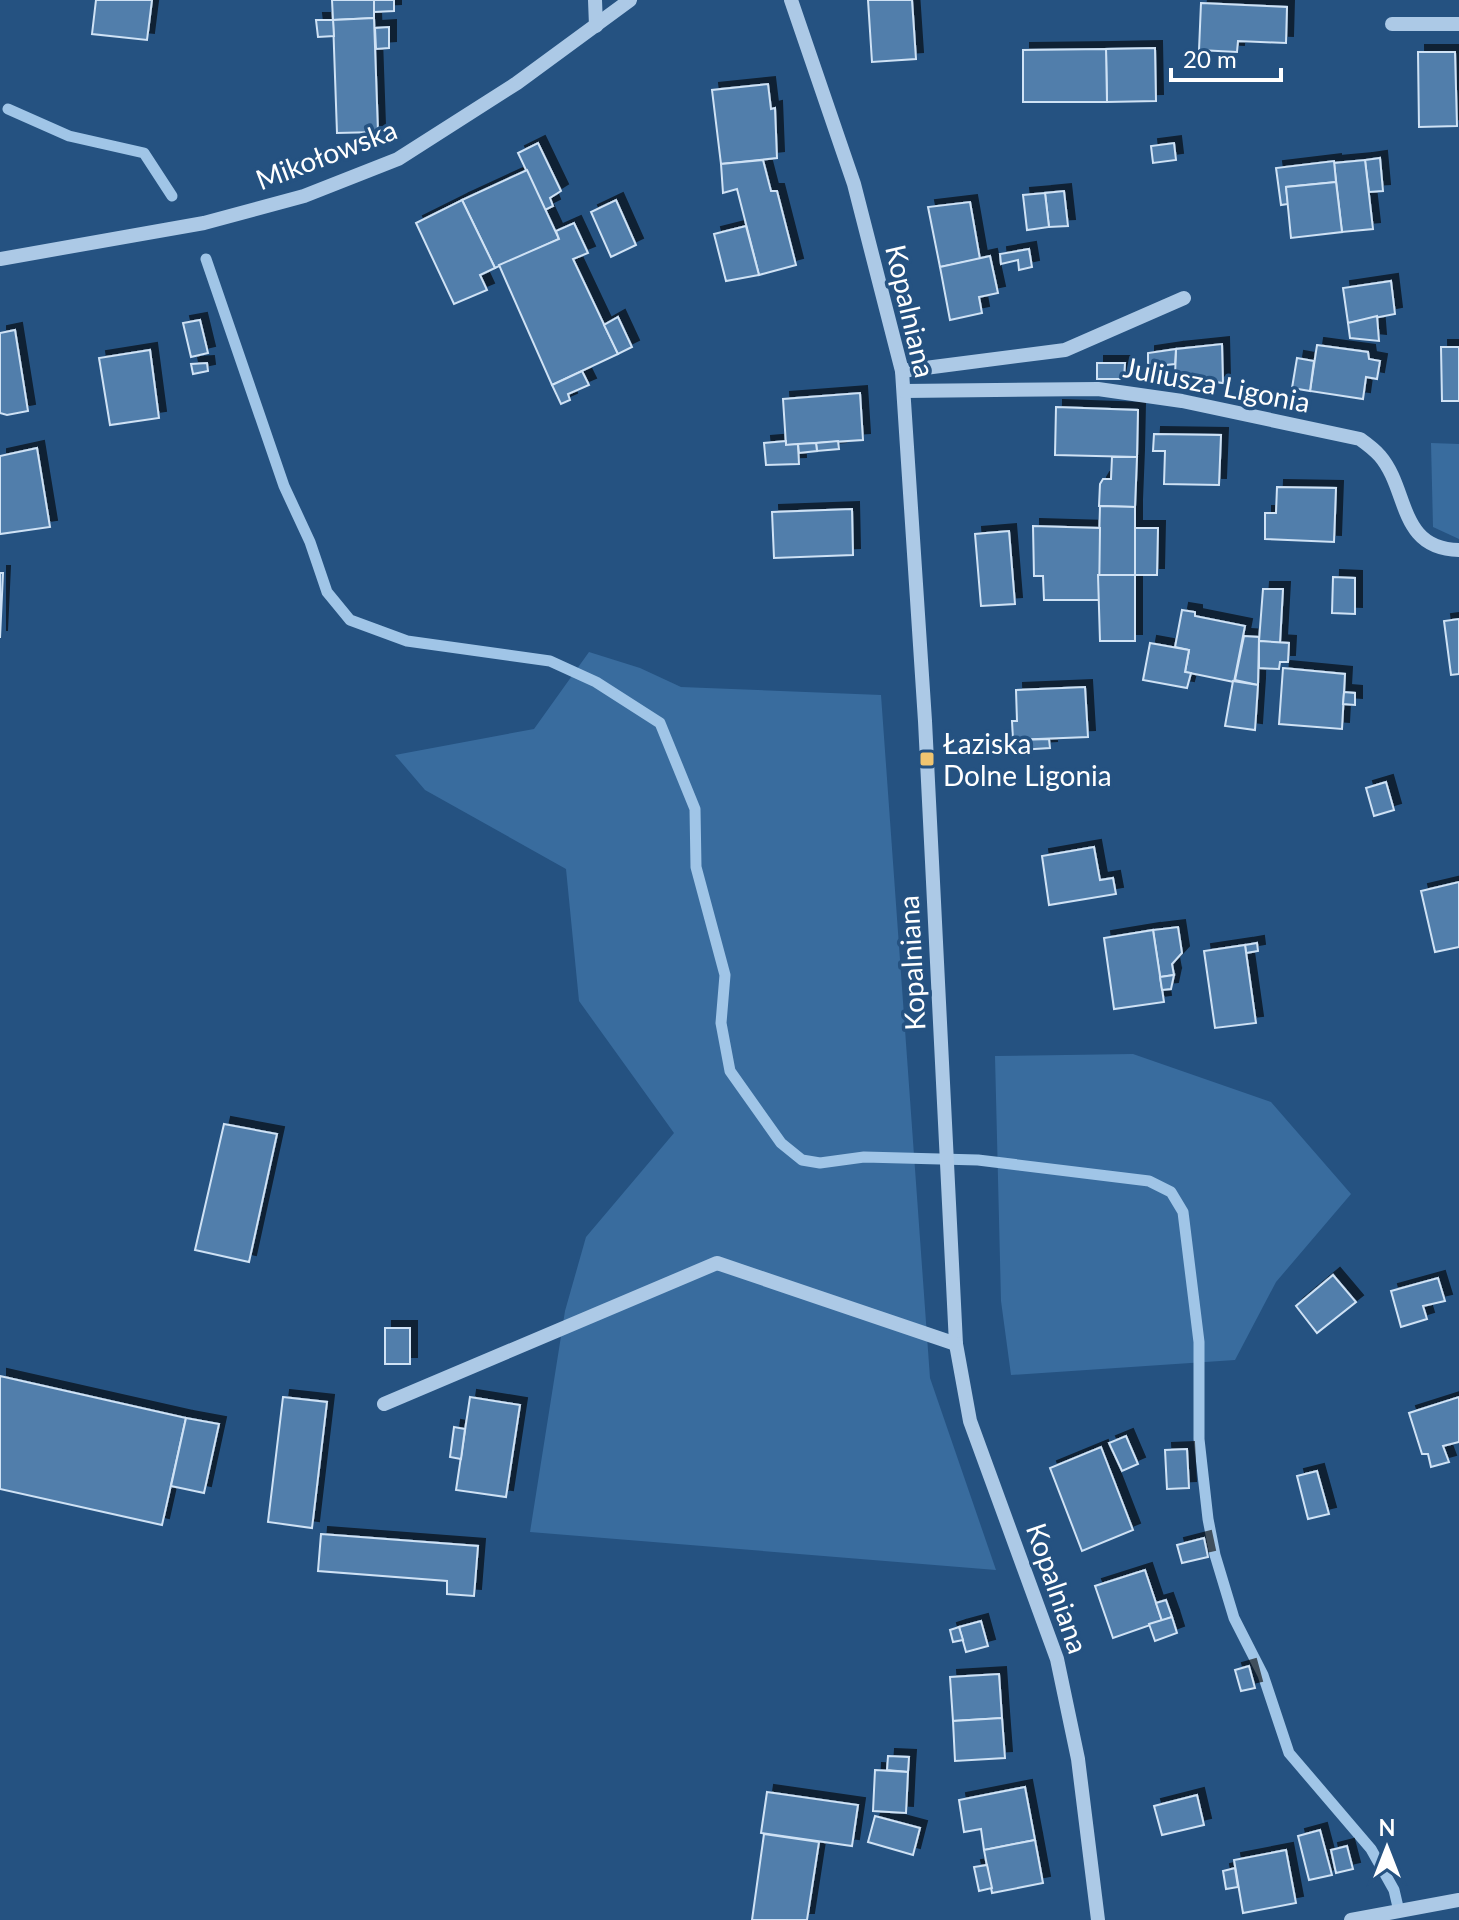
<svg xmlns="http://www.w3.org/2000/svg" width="1459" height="1920" font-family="Lato,sans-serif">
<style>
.green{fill:#396c9e}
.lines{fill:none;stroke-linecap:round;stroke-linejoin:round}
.stream{stroke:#a0c5e7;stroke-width:11}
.building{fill:#517eab;stroke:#cfe2f5;stroke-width:2;filter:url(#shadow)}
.minor{stroke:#acc9e6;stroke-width:14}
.poi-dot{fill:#f0c570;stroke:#255281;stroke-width:3}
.labels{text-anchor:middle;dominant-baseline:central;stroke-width:7;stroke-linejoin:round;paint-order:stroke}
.street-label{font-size:28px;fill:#fff;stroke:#255281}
.poi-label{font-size:28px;fill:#fff;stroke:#255281;text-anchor:start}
</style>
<defs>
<filter id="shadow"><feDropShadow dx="7" dy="-7" stdDeviation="0" flood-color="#0009"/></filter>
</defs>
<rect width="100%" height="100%" fill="#255281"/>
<!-- green -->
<g class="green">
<polygon points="1431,443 1459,444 1459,539 1433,527"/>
<polygon points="589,652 640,668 681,687 881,695 930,1378 996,1570 530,1532 565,1311 586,1237 674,1133 579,1001 566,869 425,790 395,755 534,729"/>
<polygon points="1133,1054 1271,1102 1351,1194 1276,1282 1235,1360 1011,1375 1001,1301 995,1056"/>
</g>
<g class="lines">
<!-- stream -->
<g class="stream">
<polyline points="8,109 69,136 144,153 172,196"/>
<polyline points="206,259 284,486 310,542 327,592 350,620 407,641 550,661 596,682 660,723 695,809 696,867 725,975 721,1023 730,1071 781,1143 802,1160 820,1163 864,1157 978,1160 1149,1181 1171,1192 1183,1212 1199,1342 1199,1439 1208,1519 1215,1555 1234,1618 1263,1675 1289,1753 1371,1849 1394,1890 1398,1907"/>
</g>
</g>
<!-- building -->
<g class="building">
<polygon points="96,0 152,0 147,40 92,34"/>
<polygon points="332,0 374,0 374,18 333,20"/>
<polygon points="374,0 394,0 394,11 374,12"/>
<polygon points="868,0 912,0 916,59 872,62"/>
<polygon points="1201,3 1287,7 1286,43 1238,41 1237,52 1199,50"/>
<polygon points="374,18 378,132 337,133 333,20"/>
<polygon points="316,20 333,20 334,36 318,37"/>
<polygon points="389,27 389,48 376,49 375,28"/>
<polygon points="1155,48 1156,101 1107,102 1106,49"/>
<polygon points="1106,49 1107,102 1023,102 1023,50"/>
<polygon points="1418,52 1455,52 1457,126 1419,127"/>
<polygon points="768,84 771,109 775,108 777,158 721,164 712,90"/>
<polygon points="538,143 561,191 550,198 553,206 545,210 518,153"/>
<polygon points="1174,143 1176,160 1153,163 1151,146"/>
<polygon points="1380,158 1383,191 1369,192 1365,160"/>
<polygon points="763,160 771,191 777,191 796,265 759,275 737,189 723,193 721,164"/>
<polygon points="1365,160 1373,229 1342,232 1334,163"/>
<polygon points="1334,161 1336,182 1286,187 1288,204 1281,205 1276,168"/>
<polygon points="527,170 559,239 495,268 462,200"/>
<polygon points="1336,182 1342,232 1291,238 1286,187"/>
<polygon points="1064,191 1068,226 1049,227 1045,193"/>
<polygon points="1045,193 1049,227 1027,230 1023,195"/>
<polygon points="462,200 495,268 480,275 487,290 454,304 416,223"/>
<polygon points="616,200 636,245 611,257 591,212"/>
<polygon points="970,202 980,259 940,267 928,207"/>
<polygon points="574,223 588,253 573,259 618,354 552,385 499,265 559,239 556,231"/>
<polygon points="746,226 759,275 726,281 714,234"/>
<polygon points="1029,249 1032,267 1019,270 1018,260 1001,264 1000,254"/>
<polygon points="990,256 998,293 979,297 982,313 950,320 940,267"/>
<polygon points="1391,281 1395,314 1348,323 1343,288"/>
<polygon points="1377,316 1379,341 1350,338 1348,323"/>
<polygon points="618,317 632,347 618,354 604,325"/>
<polygon points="200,320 208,353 191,357 183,323"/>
<polygon points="15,330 28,411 7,415 0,413 0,333"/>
<polygon points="1222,344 1223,383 1175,377 1176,349"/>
<polygon points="1317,345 1368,352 1369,359 1380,361 1377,379 1366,377 1363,399 1310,391"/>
<polygon points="1441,347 1459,347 1459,401 1442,401"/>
<polygon points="1176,349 1175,364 1148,367 1148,353"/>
<polygon points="150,350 159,418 110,425 99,358"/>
<polygon points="1297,358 1314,361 1310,391 1292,388"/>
<polygon points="207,363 208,371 193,374 191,364"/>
<polygon points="1097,363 1125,363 1124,379 1097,379"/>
<polygon points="582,371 589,385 568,394 570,400 561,404 552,385"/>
<polygon points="860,393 863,440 786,445 783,399"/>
<polygon points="1056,407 1138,410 1137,457 1055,455"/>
<polygon points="1154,434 1221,435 1219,485 1164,484 1165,451 1153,451"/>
<polygon points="786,441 786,445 798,444 799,464 766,465 764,443"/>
<polygon points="838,441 839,449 817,451 816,443"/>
<polygon points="816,443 817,451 799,453 798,444"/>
<polygon points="37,448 50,527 0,534 0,456"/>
<polygon points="1112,457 1137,457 1135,507 1099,506 1100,484 1103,479 1111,479"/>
<polygon points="1277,487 1336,488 1334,542 1265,539 1265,513 1276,513"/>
<polygon points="1100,506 1135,507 1135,575 1098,575"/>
<polygon points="852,509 853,555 774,558 772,512"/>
<polygon points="1033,526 1100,528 1099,600 1044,600 1043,576 1034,576"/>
<polygon points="1135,528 1158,528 1157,575 1135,575"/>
<polygon points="1009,531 1015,604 981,606 975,534"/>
<polygon points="0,573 3,573 0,638"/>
<polygon points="1098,575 1135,575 1135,641 1100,641"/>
<polygon points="1333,577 1355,578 1355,614 1332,613"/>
<polygon points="1263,589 1283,589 1280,643 1259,641"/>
<polygon points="1182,610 1195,612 1195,616 1245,626 1234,682 1185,672 1189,650 1175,647"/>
<polygon points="1459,619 1459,674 1451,675 1444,621"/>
<polygon points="1244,636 1259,637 1258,685 1235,680"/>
<polygon points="1259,641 1289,643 1288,662 1280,662 1279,669 1259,668"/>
<polygon points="1150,643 1189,650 1185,672 1191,673 1187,688 1143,680"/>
<polygon points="1283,668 1345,674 1342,729 1279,724"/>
<polygon points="1233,681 1258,685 1255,730 1225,726"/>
<polygon points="1085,687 1088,737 1013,740 1012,721 1017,721 1016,690"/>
<polygon points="1344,692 1355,693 1355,705 1343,704"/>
<polygon points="1049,739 1050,748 1019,750 1018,740"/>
<polygon points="1386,782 1394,810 1374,816 1366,788"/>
<polygon points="1094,847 1100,880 1113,878 1116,894 1049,905 1042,856"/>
<polygon points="1459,882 1459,947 1435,952 1421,891"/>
<polygon points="1178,927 1182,953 1172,964 1174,975 1160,977 1153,930"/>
<polygon points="1153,930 1164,1002 1114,1009 1104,938"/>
<polygon points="1257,943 1258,951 1246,953 1245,945"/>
<polygon points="1245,945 1256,1023 1215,1028 1204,951"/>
<polygon points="1174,975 1171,989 1162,990 1160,977"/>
<polygon points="224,1124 277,1134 249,1262 195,1250"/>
<polygon points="1333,1275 1356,1302 1317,1333 1296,1306"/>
<polygon points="1438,1278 1445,1301 1423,1306 1427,1319 1401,1327 1391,1291"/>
<rect x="385" y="1328" width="25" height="36"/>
<polygon points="0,1376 186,1418 162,1525 0,1489"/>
<polygon points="283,1397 327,1402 312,1528 268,1522"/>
<polygon points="470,1397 520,1405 506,1497 456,1490"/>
<polygon points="1459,1397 1459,1442 1443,1446 1449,1462 1431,1467 1428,1454 1422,1454 1409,1413"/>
<polygon points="186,1418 219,1424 204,1493 171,1486"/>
<polygon points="454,1427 465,1429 461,1459 450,1457"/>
<polygon points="1126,1436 1138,1464 1122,1471 1109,1443"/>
<polygon points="1101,1447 1133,1530 1082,1551 1050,1468"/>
<polygon points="1187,1449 1189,1488 1167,1489 1165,1450"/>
<polygon points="1317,1471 1329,1514 1308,1519 1297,1476"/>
<polygon points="321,1534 478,1546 474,1596 447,1594 447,1581 318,1571"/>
<polygon points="1204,1538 1208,1557 1182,1563 1177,1545"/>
<polygon points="1145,1570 1162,1621 1113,1638 1095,1586"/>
<polygon points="1166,1600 1172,1617 1162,1621 1156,1603"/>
<polygon points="1172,1617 1177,1633 1155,1641 1149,1624"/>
<polygon points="981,1621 988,1646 966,1652 959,1627"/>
<polygon points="959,1627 963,1640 953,1642 950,1630"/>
<polygon points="1249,1666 1255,1688 1241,1691 1235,1670"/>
<polygon points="999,1674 1002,1718 953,1721 950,1677"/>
<polygon points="1002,1718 1005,1758 955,1761 953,1721"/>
<polygon points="888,1756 909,1757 908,1772 887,1770"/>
<polygon points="875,1770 908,1772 906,1813 873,1811"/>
<polygon points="1025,1787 1035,1840 984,1850 981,1829 964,1832 959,1800"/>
<polygon points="767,1792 858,1805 852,1846 761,1833"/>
<polygon points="1197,1795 1204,1825 1162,1835 1154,1806"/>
<polygon points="875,1816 920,1828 913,1855 868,1842"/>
<polygon points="1320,1830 1332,1875 1309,1880 1298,1836"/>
<polygon points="764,1834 819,1842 807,1920 752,1920"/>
<polygon points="1035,1840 1043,1883 992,1893 984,1850"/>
<polygon points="1347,1846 1353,1869 1336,1873 1331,1850"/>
<polygon points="1286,1850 1296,1903 1243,1913 1234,1860"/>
<polygon points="987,1865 992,1888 979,1891 974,1867"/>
<polygon points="1235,1868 1238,1887 1226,1889 1223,1871"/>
</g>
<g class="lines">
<!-- minor -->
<g class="minor">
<polyline points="595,0 596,26"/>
<polyline points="791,0 854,184 902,371 925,721 956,1344 970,1421 1057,1659 1078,1759 1098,1920"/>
<polyline points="1392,24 1459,24"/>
<polyline points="0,259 204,223 304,196 398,159 517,83 630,0"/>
<polyline points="902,371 1065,350 1184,298"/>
<path d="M904,391L1098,389L1182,401L1360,439C1367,444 1374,449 1380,456C1409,490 1398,549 1459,550"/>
<polyline points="384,1404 717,1263 956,1344"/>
<polyline points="1351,1920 1459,1900"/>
</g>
</g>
<!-- markers -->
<rect class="poi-dot" x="919" y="751" width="16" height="16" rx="4"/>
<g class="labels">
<!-- street labels -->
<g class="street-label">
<text transform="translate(326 154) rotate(-21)">Mikołowska</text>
<text transform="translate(911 311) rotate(77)">Kopalniana</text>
<text transform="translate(1217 384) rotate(11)">Juliusza Ligonia</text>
<text transform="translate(911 963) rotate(-93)">Kopalniana</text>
<text transform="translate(1058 1588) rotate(71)">Kopalniana</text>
</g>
<!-- poi labels -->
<g class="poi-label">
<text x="943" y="743">Łaziska<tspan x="943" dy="32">Dolne Ligonia</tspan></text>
</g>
</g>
<!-- north arrow -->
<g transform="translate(1387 1848)" stroke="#255281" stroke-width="6" paint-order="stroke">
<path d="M0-6L14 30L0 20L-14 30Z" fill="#ffffff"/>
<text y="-12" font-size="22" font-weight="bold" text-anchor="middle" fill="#ffffff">N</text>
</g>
<!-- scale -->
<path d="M1171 68v12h110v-12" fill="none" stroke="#ffffff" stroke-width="4"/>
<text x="1183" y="68" font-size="24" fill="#ffffff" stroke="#255281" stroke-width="6" paint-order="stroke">20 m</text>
</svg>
